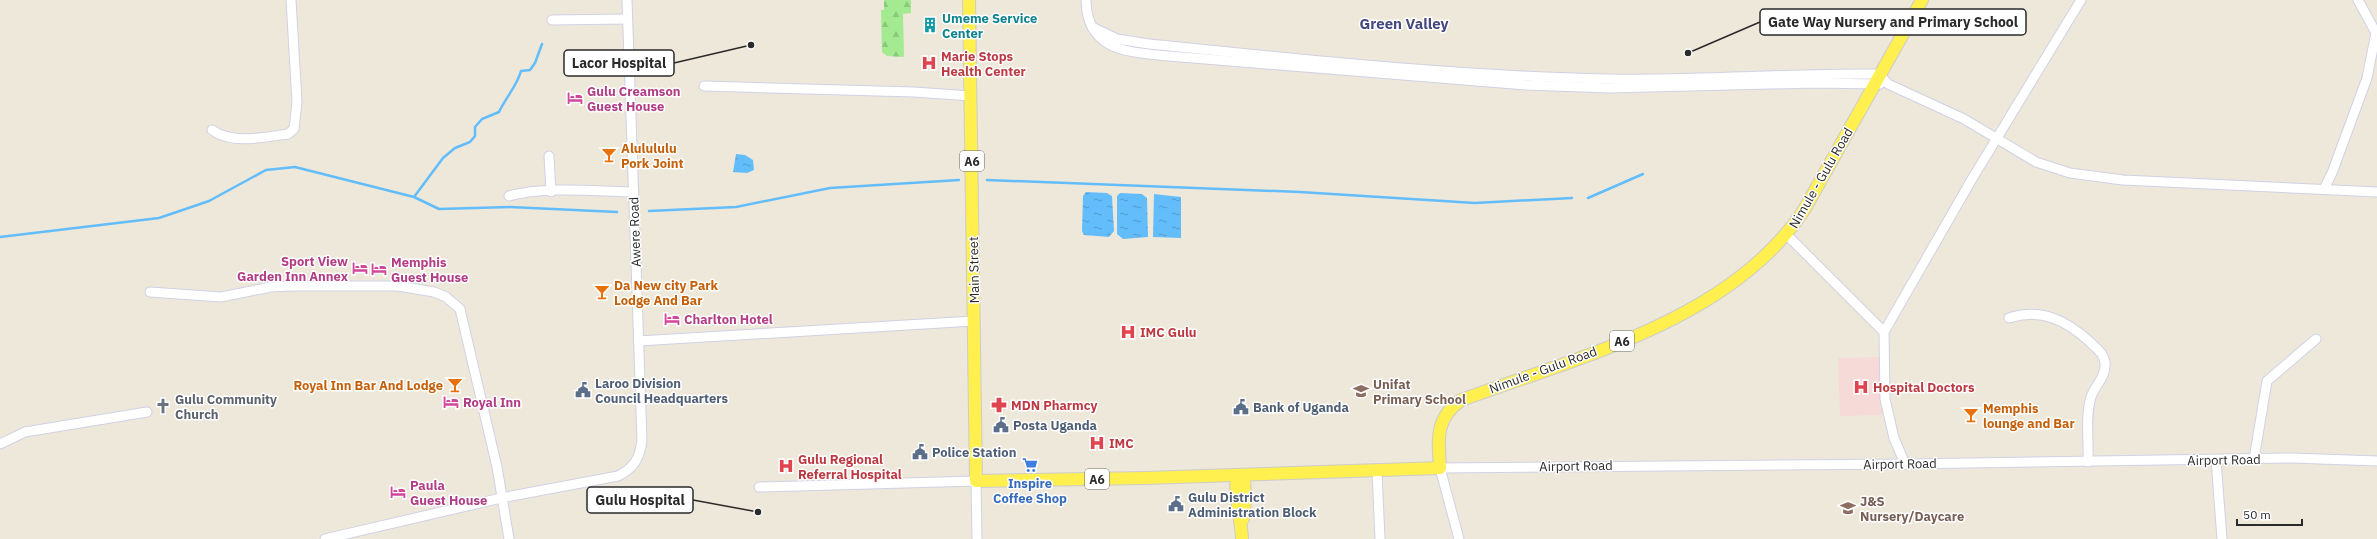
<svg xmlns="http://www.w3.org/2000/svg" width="2377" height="539" font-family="'IBM Plex Sans',sans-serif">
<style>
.medical{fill:#f6dad7}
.forest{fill:url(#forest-firs)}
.water{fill:url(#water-ripples)}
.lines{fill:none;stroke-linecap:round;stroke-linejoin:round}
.stream{stroke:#63bdfb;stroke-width:2.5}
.minor-casing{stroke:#d0d1e5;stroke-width:11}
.major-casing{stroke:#ccc;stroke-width:14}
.minor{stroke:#fff;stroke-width:9}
.major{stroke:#ffef4f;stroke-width:12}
.labels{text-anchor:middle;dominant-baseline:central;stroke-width:3;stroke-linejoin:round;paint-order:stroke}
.shield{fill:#fff;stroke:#6a6a6a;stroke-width:1}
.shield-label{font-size:12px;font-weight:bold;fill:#2a2a2a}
.culture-label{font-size:13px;font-weight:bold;fill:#0d838f;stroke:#fff;text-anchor:start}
.health-label{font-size:13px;font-weight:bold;fill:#be3a42;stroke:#fff;text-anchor:start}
.hotel-label{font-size:13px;font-weight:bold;fill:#b23c85;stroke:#fff;text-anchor:start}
.food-label{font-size:13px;font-weight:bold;fill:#c56008;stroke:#fff;text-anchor:start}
.street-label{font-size:13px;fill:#2a2a2a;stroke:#fff}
.service-label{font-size:13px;font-weight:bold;fill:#4e5e75;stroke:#fff;text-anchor:start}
.education-label{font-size:13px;font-weight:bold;fill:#785e54;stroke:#fff;text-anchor:start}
.worship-label{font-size:13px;font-weight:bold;fill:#5b616d;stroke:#fff;text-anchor:start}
.shop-label{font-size:13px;font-weight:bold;fill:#366cbe;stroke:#fff}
.quarter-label{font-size:15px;font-weight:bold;fill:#464880;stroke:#fff}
.leader{fill:none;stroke:#2a2a2a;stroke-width:1.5}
.callout-dot{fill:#2a2a2a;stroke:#fff;stroke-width:1.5}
.callout{fill:#fff;stroke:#2a2a2a;stroke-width:1.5}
.callout-label{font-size:14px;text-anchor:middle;font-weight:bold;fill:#2a2a2a}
</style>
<defs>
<pattern id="forest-firs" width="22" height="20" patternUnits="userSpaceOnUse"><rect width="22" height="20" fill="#a3ea91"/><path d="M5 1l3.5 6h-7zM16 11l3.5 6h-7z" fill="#8cc97d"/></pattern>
<pattern id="water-ripples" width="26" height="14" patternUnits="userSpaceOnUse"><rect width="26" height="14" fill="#63bdfb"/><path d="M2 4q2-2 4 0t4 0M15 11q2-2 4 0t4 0" fill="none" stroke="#529acb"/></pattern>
</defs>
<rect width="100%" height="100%" fill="#eee8db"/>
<!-- medical -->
<polygon class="medical" points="1882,357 1883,415 1840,416 1838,358"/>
<!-- forest -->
<polygon class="forest" points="884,0 911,0 911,13 903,14 904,57 887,56 882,52 881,10 884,10"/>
<!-- water -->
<g class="water">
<polygon points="736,154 745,155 753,160 754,170 747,173 733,172"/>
<polygon points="1086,192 1107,193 1112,196 1114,231 1109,237 1084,235 1082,231 1083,196"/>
<polygon points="1120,193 1142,194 1147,198 1148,237 1123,239 1117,234 1117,196"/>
<polygon points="1154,194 1181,197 1181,238 1153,237"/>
</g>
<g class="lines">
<!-- stream -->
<g class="stream">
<polyline points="987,180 1300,192 1475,203 1572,198"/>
<path d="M414,197L443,158L455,148L470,142L475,136V127L482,119L499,112C506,97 517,86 521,71L530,70L535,63L542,44"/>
<polyline points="1588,198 1643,174"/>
<polyline points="649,211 736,207 830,188 959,180"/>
<polyline points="0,237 159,218 209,201 266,170 295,167 414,197 439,209 510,207 617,212"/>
</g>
<defs>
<g id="minor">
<path d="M1086,0C1087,52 1129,52 1169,56L1526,85L1609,88L1814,83L1880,84"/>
<polyline points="552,20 627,19"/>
<path d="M1092,27L1117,39L1149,44C1301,59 1454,76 1607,79C1698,81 1788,73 1879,74L1888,84L1964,119L2036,162L2070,173L2123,180L2377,192"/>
<polyline points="704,86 914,92 971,96"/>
<path d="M212,130C233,145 264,137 288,134L294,129L297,102L291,0"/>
<polyline points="549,156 551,192"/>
<polyline points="2324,189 2332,173 2367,78 2376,33 2358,0"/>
<path d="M509,196C543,186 597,191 634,192"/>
<polyline points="1787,235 1884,332 1885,399 1894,438 1905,464"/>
<polyline points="150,292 221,297 271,287 292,286 398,286 434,292 446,297 460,309 497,467 509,539"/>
<path d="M2009,318C2041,307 2067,321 2090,342C2096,348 2105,354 2105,364C2106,377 2095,385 2091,397C2085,417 2089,442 2088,462"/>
<polyline points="1884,332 1972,179 2081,0"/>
<polyline points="638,341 974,321"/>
<polyline points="0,444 25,432 147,412"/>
<polyline points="2254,459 2267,381 2316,339"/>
<polyline points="2216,460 2222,539"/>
<polyline points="1377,471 1380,539"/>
<polyline points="759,487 976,481 977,539"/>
<path d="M325,539L501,498L618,476C634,468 640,458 642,440L627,0"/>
<polyline points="1459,539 1440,468 1905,464 2292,458 2377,461"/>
</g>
<g id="major">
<path d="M969,0L976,481L1146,478L1440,468C1438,438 1435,419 1461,400C1579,357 1731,320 1804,210L1922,0"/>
<path d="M1237,475C1234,498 1241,516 1242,539"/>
<polyline points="1243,519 1245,502 1244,475"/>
</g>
</defs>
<!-- minor casing -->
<use href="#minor" class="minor-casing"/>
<!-- major casing -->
<use href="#major" class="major-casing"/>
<!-- minor -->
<use href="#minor" class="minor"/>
<!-- major -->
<use href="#major" class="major"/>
</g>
<!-- icons -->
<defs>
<symbol id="building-bare" viewBox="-9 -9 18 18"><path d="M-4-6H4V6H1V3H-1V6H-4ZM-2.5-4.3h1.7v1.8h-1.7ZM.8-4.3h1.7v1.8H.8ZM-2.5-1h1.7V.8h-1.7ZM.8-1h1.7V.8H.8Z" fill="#0f9aa8" stroke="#fff" stroke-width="2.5" paint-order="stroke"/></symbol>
<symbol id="hospital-bare" viewBox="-9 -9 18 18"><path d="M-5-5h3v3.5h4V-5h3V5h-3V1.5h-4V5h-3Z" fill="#e0444e" stroke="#fff" stroke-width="2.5" paint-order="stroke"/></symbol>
<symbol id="hotel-bare" viewBox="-9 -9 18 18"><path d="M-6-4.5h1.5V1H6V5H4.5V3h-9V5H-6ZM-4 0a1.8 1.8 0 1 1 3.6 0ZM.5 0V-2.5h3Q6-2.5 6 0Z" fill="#d1479c" stroke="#fff" stroke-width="2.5" paint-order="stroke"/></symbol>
<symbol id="bar-bare" viewBox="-9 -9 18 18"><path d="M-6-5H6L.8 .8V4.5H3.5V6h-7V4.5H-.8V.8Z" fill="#e8710a" stroke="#fff" stroke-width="2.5" paint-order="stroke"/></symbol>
<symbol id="civic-bare" viewBox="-9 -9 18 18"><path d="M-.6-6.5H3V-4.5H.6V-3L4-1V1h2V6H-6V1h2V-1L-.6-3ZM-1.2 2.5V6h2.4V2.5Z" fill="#5c6f8a" stroke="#fff" stroke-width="2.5" paint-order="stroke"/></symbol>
<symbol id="school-bare" viewBox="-9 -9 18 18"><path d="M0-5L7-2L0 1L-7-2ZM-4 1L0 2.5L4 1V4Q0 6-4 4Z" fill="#8d6e63" stroke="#fff" stroke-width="2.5" paint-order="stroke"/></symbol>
<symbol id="pharmacy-bare" viewBox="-9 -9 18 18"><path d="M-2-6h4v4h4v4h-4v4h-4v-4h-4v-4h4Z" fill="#e0444e" stroke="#fff" stroke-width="2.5" paint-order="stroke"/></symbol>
<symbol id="church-bare" viewBox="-9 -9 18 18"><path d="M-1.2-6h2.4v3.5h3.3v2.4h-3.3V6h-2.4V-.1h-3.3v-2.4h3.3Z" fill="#6b7280" stroke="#fff" stroke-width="2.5" paint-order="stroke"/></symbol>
<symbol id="supermarket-bare" viewBox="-9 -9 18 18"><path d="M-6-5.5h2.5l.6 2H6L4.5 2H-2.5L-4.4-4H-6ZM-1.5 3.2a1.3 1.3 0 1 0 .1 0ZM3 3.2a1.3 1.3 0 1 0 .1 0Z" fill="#3f7fe0" stroke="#fff" stroke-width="2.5" paint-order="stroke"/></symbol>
</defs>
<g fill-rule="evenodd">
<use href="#building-bare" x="919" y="14" width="22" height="22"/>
<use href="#hospital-bare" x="918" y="52" width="22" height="22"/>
<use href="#hotel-bare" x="564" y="87" width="22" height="22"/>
<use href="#bar-bare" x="598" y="144" width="22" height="22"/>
<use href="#hotel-bare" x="349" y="257" width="22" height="22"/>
<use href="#hotel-bare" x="368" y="258" width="22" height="22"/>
<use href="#bar-bare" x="591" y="281" width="22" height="22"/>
<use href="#hotel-bare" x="661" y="308" width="22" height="22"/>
<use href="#hospital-bare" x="1117" y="321" width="22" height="22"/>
<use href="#bar-bare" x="444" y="374" width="22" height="22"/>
<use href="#hospital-bare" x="1850" y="376" width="22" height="22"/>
<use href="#civic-bare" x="572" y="379" width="22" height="22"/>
<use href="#school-bare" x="1350" y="380" width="22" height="22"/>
<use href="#hotel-bare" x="440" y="391" width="22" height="22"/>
<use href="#pharmacy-bare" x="988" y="394" width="22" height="22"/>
<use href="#church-bare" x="152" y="395" width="22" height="22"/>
<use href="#civic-bare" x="1230" y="396" width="22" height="22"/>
<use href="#bar-bare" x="1960" y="404" width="22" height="22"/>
<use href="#civic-bare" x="990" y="414" width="22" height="22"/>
<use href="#hospital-bare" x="1086" y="432" width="22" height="22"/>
<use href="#civic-bare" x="909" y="441" width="22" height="22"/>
<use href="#supermarket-bare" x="1019" y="454" width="22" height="22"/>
<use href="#hospital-bare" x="775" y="455" width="22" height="22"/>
<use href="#hotel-bare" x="387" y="481" width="22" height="22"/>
<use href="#civic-bare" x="1165" y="493" width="22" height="22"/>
<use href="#school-bare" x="1837" y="497" width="22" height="22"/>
</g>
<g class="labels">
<!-- shield labels -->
<g class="shield">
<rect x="960" y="151" width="24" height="20" rx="3"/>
<rect x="1610" y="331" width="24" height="20" rx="3"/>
<rect x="1085" y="469" width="24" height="20" rx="3"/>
</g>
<g class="shield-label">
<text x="972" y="161">A6</text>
<text x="1622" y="341">A6</text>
<text x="1097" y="479">A6</text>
</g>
<!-- culture labels -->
<g class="culture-label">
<text x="942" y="18">Umeme Service<tspan x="942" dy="15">Center</tspan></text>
</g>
<!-- health labels -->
<g class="health-label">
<text x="941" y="56">Marie Stops<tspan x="941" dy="15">Health Center</tspan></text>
<text x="1140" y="332">IMC Gulu</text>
<text x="1873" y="387">Hospital Doctors</text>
<text x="1011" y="405">MDN Pharmcy</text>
<text x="1109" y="443">IMC</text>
<text x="798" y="459">Gulu Regional<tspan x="798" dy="15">Referral Hospital</tspan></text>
</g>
<!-- hotel labels -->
<g class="hotel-label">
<text x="587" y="91">Gulu Creamson<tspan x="587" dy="15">Guest House</tspan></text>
<text x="348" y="261" text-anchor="end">Sport View<tspan x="348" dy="15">Garden Inn Annex</tspan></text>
<text x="391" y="262">Memphis<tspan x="391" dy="15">Guest House</tspan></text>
<text x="684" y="319">Charlton Hotel</text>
<text x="463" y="402">Royal Inn</text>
<text x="410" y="485">Paula<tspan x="410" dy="15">Guest House</tspan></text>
</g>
<!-- food labels -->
<g class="food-label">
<text x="621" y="148">Alulululu<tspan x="621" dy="15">Pork Joint</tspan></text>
<text x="614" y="285">Da New city Park<tspan x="614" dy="15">Lodge And Bar</tspan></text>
<text x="443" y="385" text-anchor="end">Royal Inn Bar And Lodge</text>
<text x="1983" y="408">Memphis<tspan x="1983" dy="15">lounge and Bar</tspan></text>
</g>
<!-- street labels -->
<g class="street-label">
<text transform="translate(1821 178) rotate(-60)">Nimule - Gulu Road</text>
<text transform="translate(635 232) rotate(-92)">Awere Road</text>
<text transform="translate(974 270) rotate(-91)">Main Street</text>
<text transform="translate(1543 370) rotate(-20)">Nimule - Gulu Road</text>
<text transform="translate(2224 460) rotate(-1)">Airport Road</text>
<text transform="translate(1900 464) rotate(-1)">Airport Road</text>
<text transform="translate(1576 466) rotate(-1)">Airport Road</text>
</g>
<!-- service labels -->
<g class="service-label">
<text x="595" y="383">Laroo Division<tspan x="595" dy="15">Council Headquarters</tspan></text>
<text x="1253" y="407">Bank of Uganda</text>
<text x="1013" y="425">Posta Uganda</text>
<text x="932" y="452">Police Station</text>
<text x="1188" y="497">Gulu District<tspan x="1188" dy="15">Administration Block</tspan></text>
</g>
<!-- education labels -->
<g class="education-label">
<text x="1373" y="384">Unifat<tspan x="1373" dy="15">Primary School</tspan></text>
<text x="1860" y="501">J&amp;S<tspan x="1860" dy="15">Nursery/Daycare</tspan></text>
</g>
<!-- worship labels -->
<g class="worship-label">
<text x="175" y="399">Gulu Community<tspan x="175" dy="15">Church</tspan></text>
</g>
<!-- shop labels -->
<g class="shop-label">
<text x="1030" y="483">Inspire<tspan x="1030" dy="15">Coffee Shop</tspan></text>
</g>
<!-- quarter labels -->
<g class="quarter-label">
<text x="1404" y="23">Green Valley</text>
</g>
</g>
<!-- callouts -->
<path class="leader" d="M1688 53L1760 22M751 45L674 63M758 512L693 500"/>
<g class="callout-dot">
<circle cx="1688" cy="53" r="4"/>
<circle cx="751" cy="45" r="4"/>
<circle cx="758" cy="512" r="4"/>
</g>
<g class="callout">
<rect x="1760" y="9" width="266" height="26" rx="4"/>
<rect x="564" y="50" width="110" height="26" rx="4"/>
<rect x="587" y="487" width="106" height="26" rx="4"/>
</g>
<g class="callout-label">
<text x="1893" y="27">Gate Way Nursery and Primary School</text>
<text x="619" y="68">Lacor Hospital</text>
<text x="640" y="505">Gulu Hospital</text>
</g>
<!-- scale -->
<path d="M2237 519v6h65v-6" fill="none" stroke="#2a2a2a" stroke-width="2"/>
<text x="2243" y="519" font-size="12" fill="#2a2a2a" stroke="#ffffff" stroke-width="3" paint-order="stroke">50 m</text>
</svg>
